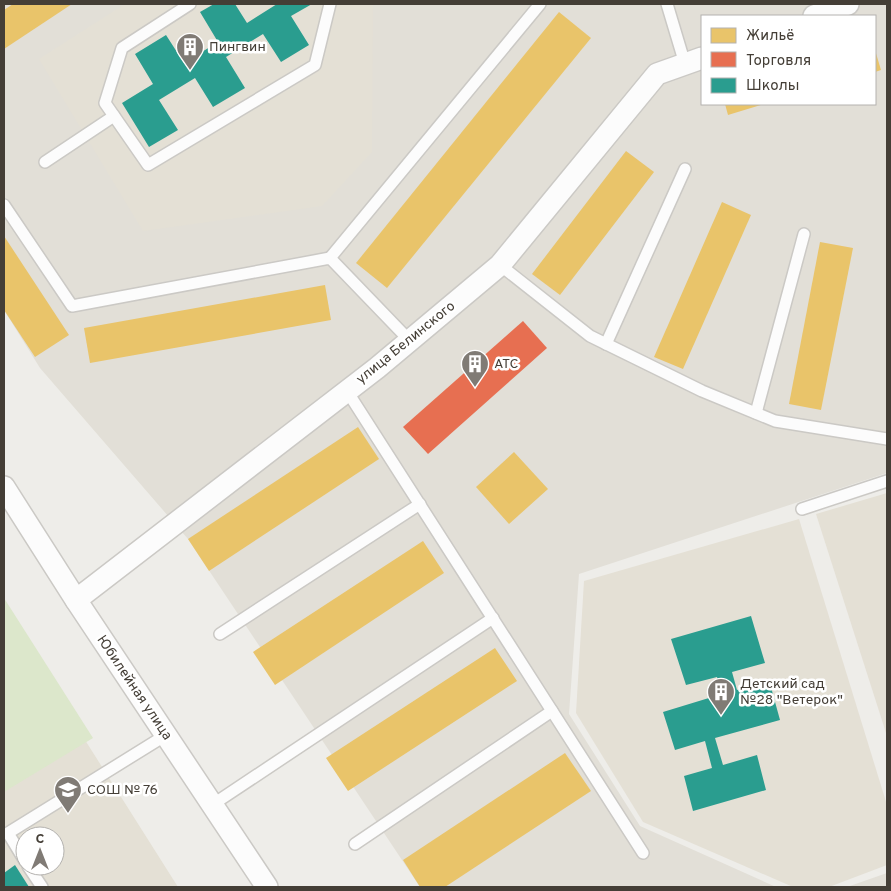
<svg xmlns="http://www.w3.org/2000/svg" width="891" height="891" font-family="Overpass,sans-serif">
<style>
.residential{fill:#e2dfd7;fill-rule:evenodd}
.education{fill:#e4e0d5;fill-rule:evenodd}
.green{fill:#dce7cb}
.homes{fill:#e9c46a}
.shops{fill:#e76f51}
.schools{fill:#2a9d8f}
.lines{fill:none;stroke-linecap:round;stroke-linejoin:round}
.lane-casing{stroke:#cbc9c5;stroke-width:14}
.street-casing{stroke:#cbc9c5;stroke-width:24}
.lane{stroke:#fcfcfc;stroke-width:11}
.street{stroke:#fcfcfc;stroke-width:21}
.labels{text-anchor:middle;dominant-baseline:central;stroke-width:5;stroke-linejoin:round;paint-order:stroke}
.poi-label{font-size:14px;fill:#443e36;stroke:#fff;text-anchor:start}
.street-label{font-size:14px;fill:#443e36;stroke:#fff}
</style>
<rect width="100%" height="100%" fill="#eeede9"/>
<!-- residential -->
<g class="residential">
<path d="M4,4H887V473L579,574L569,714L640,826L776,887H420L188,539L40,368L4,310ZM702,16H875V104H702Z"/>
<polygon points="887,873 887,887 847,887"/>
</g>
<!-- education -->
<g class="education">
<polygon points="125,4 373,4 372,152 322,206 143,231 39,59"/>
<polygon points="887,493 887,736 816,514"/>
<polygon points="799,519 887,805 887,865 829,887 793,887 643,822 576,713 584,581"/>
<path d="M85,740L178,887H4V791ZM25,836H55V866H25Z"/>
</g>
<!-- green -->
<polygon class="green" points="4,598 93,738 4,792"/>
<!-- homes -->
<g class="homes">
<polygon points="13,4 72,4 4,49 4,10"/>
<polygon points="559,12 591,38 387,288 356,263"/>
<polygon points="875,50 881,70 875,72"/>
<polygon points="725,104 764,104 728,115"/>
<polygon points="626,151 654,172 560,295 532,274"/>
<polygon points="722,202 751,215 683,369 654,357"/>
<polygon points="4,236 69,335 35,357 4,310"/>
<polygon points="820,242 853,248 821,410 789,404"/>
<polygon points="325,285 331,320 90,363 84,328"/>
<polygon points="358,427 379,459 209,571 188,539"/>
<polygon points="514,452 548,489 509,524 476,487"/>
<polygon points="423,541 444,573 275,685 253,652"/>
<polygon points="495,648 517,681 348,791 326,758"/>
<polygon points="565,753 591,791 445,887 420,887 403,860"/>
</g>
<!-- shops -->
<polygon class="shops" points="523,321 547,348 428,454 403,427"/>
<!-- schools -->
<g class="schools">
<polygon points="214,4 235,4 247,23 277,4 312,4 291,16 309,45 281,62 263,34 226,57 245,88 213,107 195,78 159,100 178,130 149,147 122,103 153,84 135,54 166,35 184,63 218,42 200,12"/>
<polygon points="751,616 765,663 732,672 737,690 769,680 780,720 715,738 723,765 757,755 766,790 693,811 684,776 712,768 705,741 675,750 663,712 722,694 717,677 686,685 671,639"/>
<polygon points="15,865 29,887 4,887 4,873"/>
</g>
<g class="lines">
<defs>
<g id="lane">
<polyline points="190,4 122,48 105,103 148,165 315,65 330,4"/>
<polyline points="667,4 685,64"/>
<polyline points="45,162 114,116"/>
<polyline points="4,205 72,306 330,258 410,341"/>
<polyline points="330,258 540,4"/>
<polyline points="500,265 590,336 702,391 775,421 887,439"/>
<polyline points="606,344 685,169"/>
<polyline points="347,391 643,853"/>
<polyline points="756,413 804,234"/>
<polyline points="802,509 887,481"/>
<polyline points="220,634 420,504"/>
<polyline points="212,805 493,618"/>
<polyline points="355,844 552,711"/>
<polyline points="25,861 8,833 166,735"/>
<polyline points="28,866 42,887"/>
</g>
<g id="street">
<polyline points="814,16 848,4"/>
<polyline points="4,487 76,600 267,887"/>
<polyline points="76,600 377,368 500,265 657,74 702,58"/>
</g>
</defs>
<!-- lane casing -->
<use href="#lane" class="lane-casing"/>
<!-- street casing -->
<use href="#street" class="street-casing"/>
<!-- lane -->
<use href="#lane" class="lane"/>
<!-- street -->
<use href="#street" class="street"/>
</g>
<!-- icons -->
<defs>
<symbol id="building-pin" viewBox="-11 -11 22 30"><path d="M0 17L-7.5 6A9.5 9.5 0 1 1 7.5 6Z" fill="#807b75" stroke="#fff"/><path d="M-4-6H4V6H1V3H-1V6H-4ZM-2.5-4.3h1.7v1.8h-1.7ZM.8-4.3h1.7v1.8H.8ZM-2.5-1h1.7V.8h-1.7ZM.8-1h1.7V.8H.8Z" fill="#fff"/></symbol>
<symbol id="school-pin" viewBox="-11 -11 22 30"><path d="M0 17L-7.5 6A9.5 9.5 0 1 1 7.5 6Z" fill="#807b75" stroke="#fff"/><path d="M0-5L7-2L0 1L-7-2ZM-4 1L0 2.5L4 1V4Q0 6-4 4Z" fill="#fff"/></symbol>
</defs>
<g fill-rule="evenodd">
<use href="#building-pin" x="174" y="31" width="32" height="43"/>
<use href="#building-pin" x="459" y="348" width="32" height="43"/>
<use href="#building-pin" x="705" y="676" width="32" height="43"/>
<use href="#school-pin" x="52" y="774" width="32" height="43"/>
</g>
<g class="labels">
<!-- poi labels -->
<g class="poi-label">
<text x="209" y="47">Пингвин</text>
<text x="494" y="364">АТС</text>
<text x="740" y="684">Детский сад<tspan x="740" dy="16">№28 "Ветерок"</tspan></text>
<text x="87" y="790">СОШ № 76</text>
</g>
<!-- street labels -->
<g class="street-label">
<text transform="translate(406 343) rotate(-39)">улица Белинского</text>
<text transform="translate(134 688) rotate(56)">Юбилейная улица</text>
</g>
</g>
<!-- border -->
<rect width="891" height="891" fill="none" stroke="#443e36" stroke-width="10"/>
<!-- legend -->
<rect x="701" y="15" width="175" height="90" fill="#ffffff" stroke="#b4b2af"/>
<rect x="711" y="28" width="25" height="15" fill="#e9c46a" stroke="#b4b2af"/>
<text x="746" y="40" font-size="15" fill="#443e36">Жильё</text>
<rect x="711" y="52" width="25" height="15" fill="#e76f51" stroke="#b4b2af"/>
<text x="746" y="65" font-size="15" fill="#443e36">Торговля</text>
<rect x="711" y="78" width="25" height="15" fill="#2a9d8f" stroke="#b4b2af"/>
<text x="746" y="90" font-size="15" fill="#443e36">Школы</text>
<!-- north arrow -->
<g transform="translate(40 851)"><circle r="24" fill="#ffffff" stroke="#b4b2af"/>
<path d="M0-4L9 19L0 12L-9 19Z" fill="#807b75"/>
<text y="-8" font-size="14" font-weight="bold" text-anchor="middle" fill="#443e36">С</text>
</g>
</svg>
